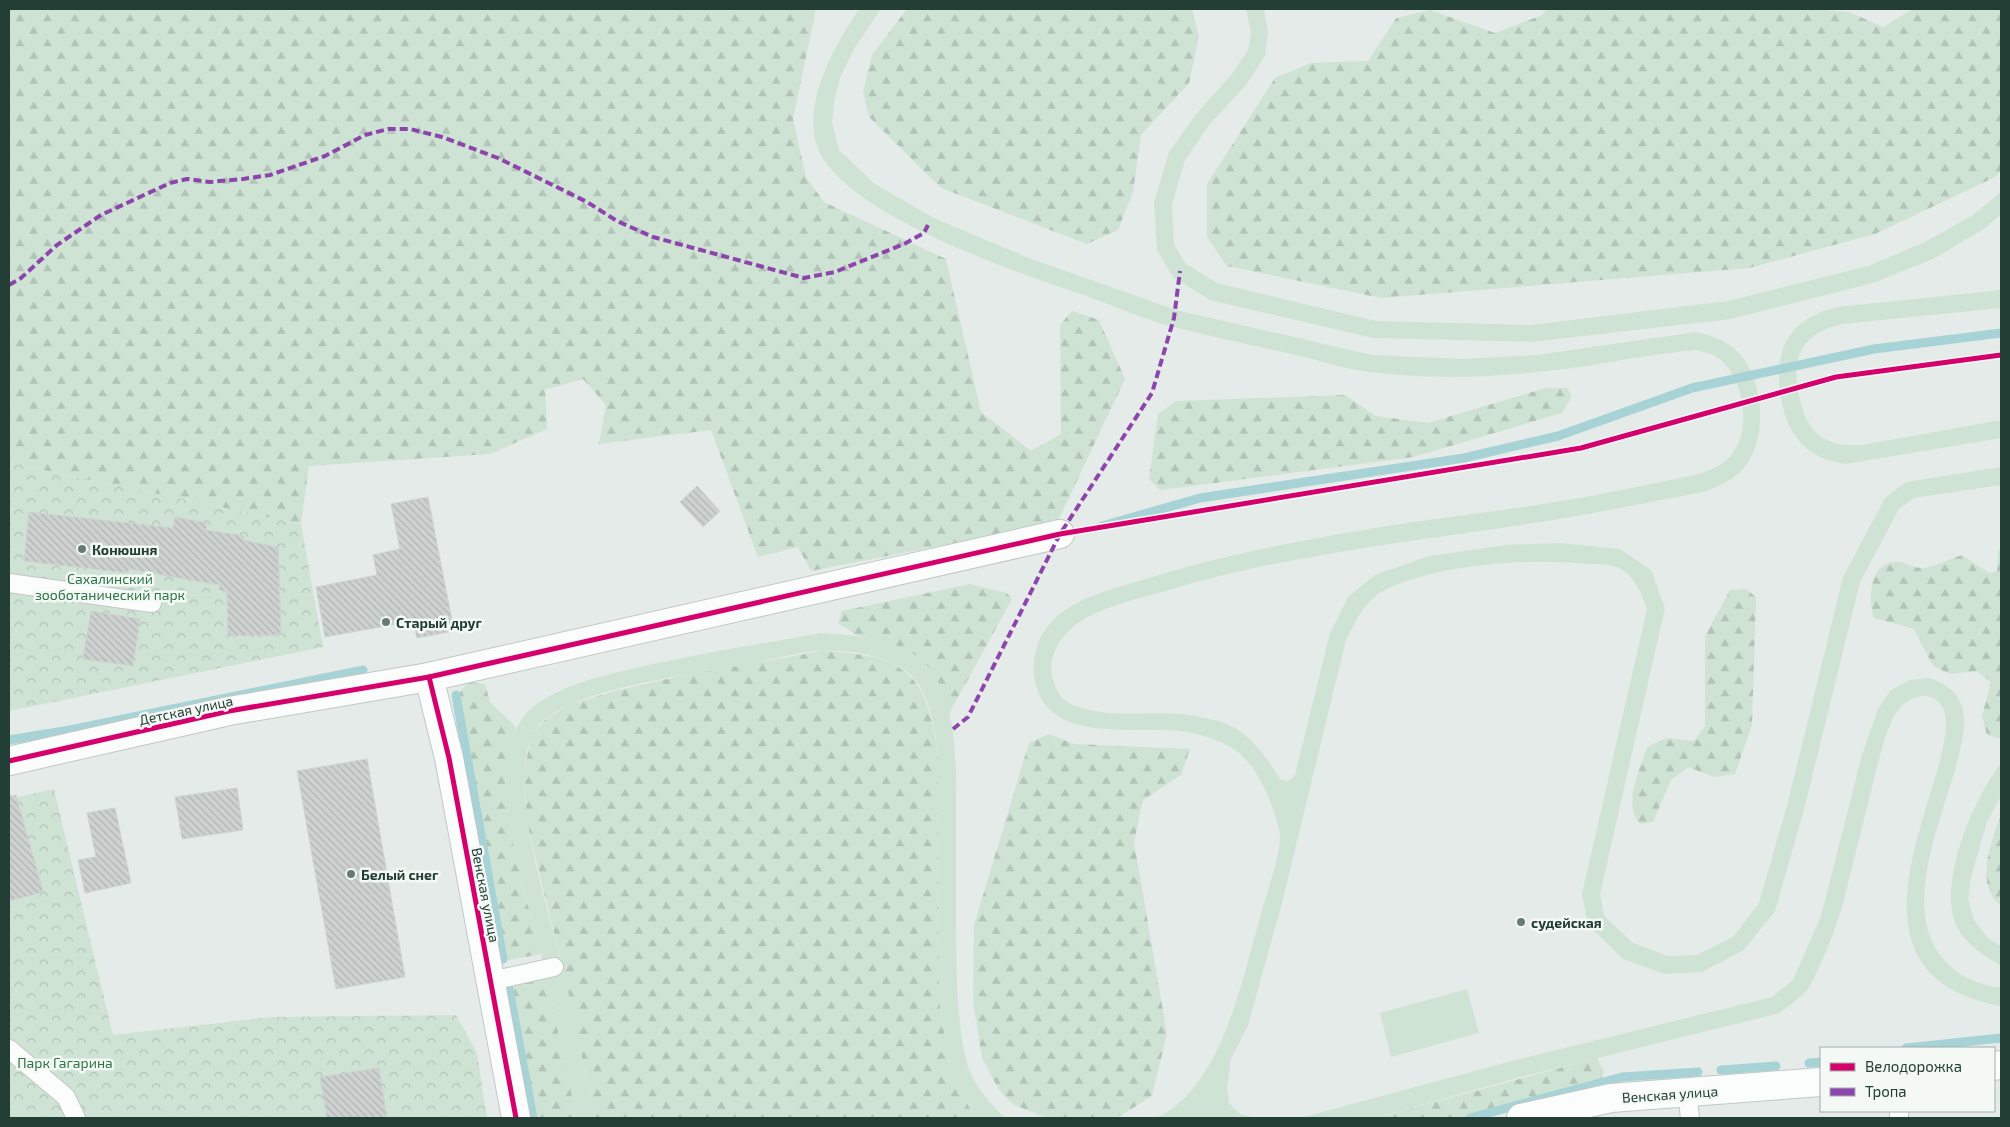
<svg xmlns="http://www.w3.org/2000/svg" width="2010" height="1127" font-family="'Exo 2',sans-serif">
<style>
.forest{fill:url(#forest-firs)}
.park{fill:url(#park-crowns)}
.pitch{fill:#cfe3d4}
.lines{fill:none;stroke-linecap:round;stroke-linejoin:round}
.stream{stroke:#a7d3d7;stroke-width:9}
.building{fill:url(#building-back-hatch);stroke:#ced4d1}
.lane-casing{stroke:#c2c8c5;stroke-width:20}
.street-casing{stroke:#c2c8c5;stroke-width:30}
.secondary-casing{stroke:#c1c8c5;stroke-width:30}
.lane{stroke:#fbfcfc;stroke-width:18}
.street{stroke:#fbfcfc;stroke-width:28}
.secondary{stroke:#fbfcfc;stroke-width:28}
.quiet{stroke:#8e44ad;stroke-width:4;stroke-dasharray:8 4;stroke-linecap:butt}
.cycleway-casing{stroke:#f4f9f6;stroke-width:8}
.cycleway{stroke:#d6006c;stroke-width:5}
.poi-dot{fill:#677b74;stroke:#f4f9f6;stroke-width:2}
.labels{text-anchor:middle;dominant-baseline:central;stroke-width:5;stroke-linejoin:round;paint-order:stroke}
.poi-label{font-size:14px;font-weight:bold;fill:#233e35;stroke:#f4f9f6;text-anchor:start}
.park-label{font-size:14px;fill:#2e7446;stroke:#f4f9f6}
.street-label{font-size:14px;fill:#233e35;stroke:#f4f9f6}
</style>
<defs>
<pattern id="forest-firs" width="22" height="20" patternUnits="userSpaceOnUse" patternTransform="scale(1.25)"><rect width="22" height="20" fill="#cfe3d4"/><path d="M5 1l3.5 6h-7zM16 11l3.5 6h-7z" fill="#b1c4b7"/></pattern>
<pattern id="park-crowns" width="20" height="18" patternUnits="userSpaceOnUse" patternTransform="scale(1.25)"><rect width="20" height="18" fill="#cfe3d4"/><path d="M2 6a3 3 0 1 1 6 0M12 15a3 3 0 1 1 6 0" fill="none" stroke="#b1c4b7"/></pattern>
<pattern id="building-back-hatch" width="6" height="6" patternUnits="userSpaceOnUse" patternTransform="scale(1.25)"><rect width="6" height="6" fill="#cdd2d0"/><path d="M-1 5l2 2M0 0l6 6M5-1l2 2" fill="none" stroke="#b0b5b3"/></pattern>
</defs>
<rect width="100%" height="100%" fill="#e5ebe8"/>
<!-- forest -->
<g class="forest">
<polygon points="9,9 816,9 793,119 806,177 824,202 946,259 981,412 1031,451 1061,434 1060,325 1072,311 1099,320 1125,379 1057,523 811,571 798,547 758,557 711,430 599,444 606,405 583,379 545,390 547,429 490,454 309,466 301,524 9,463"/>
<polygon points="907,9 1192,9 1199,37 1189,83 1141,135 1133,192 1118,230 1087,244 941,188 869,117 863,92 872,55"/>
<polygon points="1547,9 1813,9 1849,12 1883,27 1913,9 2001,9 2001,171 1995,177 1875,234 1749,268 1381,298 1227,266 1207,237 1207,184 1275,78 1311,63 1368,61 1396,18 1430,10 1495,33 1542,15"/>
<polygon points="1546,388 1568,388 1571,398 1562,413 1414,457 1160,490 1149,479 1158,414 1176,401 1345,395 1376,416 1427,423"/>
<path d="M2001,547V739L1987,735L1982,716L1991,682L1977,671L1950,674L1933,666L1914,629L1874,618C1868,598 1869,561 1897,562C1906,562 1915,569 1924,568C1936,566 1950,559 1962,555L1989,573L1997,571L1998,552Z"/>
<polygon points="970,584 1007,593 1012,599 949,714 934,673 885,642 856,635 838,623 842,611"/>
<path d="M1746,589L1756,597L1752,725L1735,774L1714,777L1688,767L1671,780L1653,822L1640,824C1622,802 1640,771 1647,747L1666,738L1694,741L1705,726V636L1730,590Z"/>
<path d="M822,651C906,655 928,673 938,757L939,998L950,1070L971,1110L980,1118H595L562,965L527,823L524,774L531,735L544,721L566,706L614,691L689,674Z"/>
<path d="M468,682L485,684L490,702L516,727C510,749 504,772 506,795C510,848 528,902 541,954L504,961L462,727L460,692Z"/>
<polygon points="1049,734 1074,744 1190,749 1181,775 1143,800 1134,842 1167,1034 1152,1096 1120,1116 1109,1118 1045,1117 1014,1105 999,1090 982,1058 973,1001 974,925 1029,743"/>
<path d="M2001,815V906C1974,885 1991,842 2001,815Z"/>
<polygon points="546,976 577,1118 534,1118 508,987"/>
<polygon points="1597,1058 1604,1072 1598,1086 1477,1118 1375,1118"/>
</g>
<!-- park -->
<g class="park">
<polygon points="9,463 301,524 323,647 9,711"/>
<polygon points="54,789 113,1035 271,1017 456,1015 477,1053 487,1118 9,1118 9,799"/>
</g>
<!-- pitch -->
<g class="pitch">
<path d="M859,9H881L854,49L840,78L834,102L832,122L839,150L875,184L932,217L1026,257L1176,310L1372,355L1464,359L1537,355L1696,332C1709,335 1720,338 1731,346C1766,371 1771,446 1738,474C1727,483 1716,487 1703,492C1655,501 1607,511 1559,519C1429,540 1295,552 1169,590C1142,598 1104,606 1081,621C1057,637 1042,664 1058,692C1075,724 1157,709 1188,715C1202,717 1224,721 1235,728C1256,741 1267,759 1280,779L1288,782L1295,775L1330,633L1348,597L1375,575L1429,556L1507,545L1561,543L1620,549L1651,570L1665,608L1600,894L1604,916L1633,943L1668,956L1697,955L1733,937L1759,903L1788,802L1843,577L1885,498L1906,482L2001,467V485L1914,498L1899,509L1860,582L1805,806L1775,911L1744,950L1702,972L1665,974L1623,959L1588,925L1582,894L1647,609C1640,591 1634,572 1613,566C1605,564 1595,564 1587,564C1528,558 1439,564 1385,590C1365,600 1356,621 1346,640L1282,903L1248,1025L1231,1059L1227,1089L1229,1103L1240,1114L1255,1118H1155C1222,1091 1244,973 1262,910C1267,894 1281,851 1280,836C1277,814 1262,777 1247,761C1232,743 1208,736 1186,732C1136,724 1043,748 1034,675C1032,654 1039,634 1054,619C1077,597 1113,589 1142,580C1210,559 1280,544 1351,532C1419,520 1488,513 1556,502C1604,494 1652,484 1699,474C1714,469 1728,463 1736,448C1750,424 1743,381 1723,362C1715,354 1705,352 1695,350C1642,355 1591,367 1538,372C1484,378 1425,379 1370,372C1345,369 1320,361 1296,355C1255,346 1214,337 1174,327C1146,320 1119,308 1092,298C1021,274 865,222 824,160C794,114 834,47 859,9Z"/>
<polygon points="1246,9 1264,9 1268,32 1265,56 1246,85 1210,124 1185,160 1172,204 1174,245 1186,264 1217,283 1376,321 1531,325 1728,301 1868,266 1925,242 1973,215 2001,192 2001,214 1984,229 1933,259 1873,283 1731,319 1531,342 1373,338 1210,300 1173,277 1157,250 1154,202 1169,152 1197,113 1232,74 1248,50 1251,33"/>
<path d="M2001,290V308L1842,324C1805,333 1791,354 1798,391C1805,430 1822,448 1862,445L2001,420V438L1845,464C1831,461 1817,458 1806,448C1791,434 1784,417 1781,398C1773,349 1789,318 1838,307Z"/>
<path d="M821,633C856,635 914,640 934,674C956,712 956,757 956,799C956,843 956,887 956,931C957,975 956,1020 967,1063C972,1084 990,1103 1005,1118H980L971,1110L950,1070L939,998L938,757C935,728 930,686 903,669C880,655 849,649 822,651C796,652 769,660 744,665C690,674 616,684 567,706C555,711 536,724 531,737C509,796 547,901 561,962C574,1014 583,1066 595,1118H577C563,1057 551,995 536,934C525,889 507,839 506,793C505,764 509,726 533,707C563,684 603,676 639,667C699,654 760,644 821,633Z"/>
<path d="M1929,678C1940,682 1950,686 1957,696C1969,715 1963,735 1959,755C1946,809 1904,897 1936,949C1952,974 1972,983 2001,988V1006C1798,969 1996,728 1933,698C1917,691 1900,704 1893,718C1884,737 1879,759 1874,779C1866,811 1858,843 1850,875C1846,890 1843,907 1837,922C1833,935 1814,983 1806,991C1799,999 1788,1006 1780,1013L1517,1078L1375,1118H1300L1512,1061L1772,997L1793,980L1821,916L1862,755L1878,709L1891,690L1910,680Z"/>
<path d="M2001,763V796L1987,822L1971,877L1968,899L1974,920L1988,938L2001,946V966C1985,956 1968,946 1958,929C1935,886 1974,798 2001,763Z"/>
<polygon points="1467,989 1479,1033 1391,1057 1380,1013"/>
</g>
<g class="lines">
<!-- stream -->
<g class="stream">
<polyline points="1102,526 1200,498 1464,458 1558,436 1692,388 1874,349 2001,333"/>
<polyline points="456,695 503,959"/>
<polyline points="9,740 70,730 363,670"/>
<polyline points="509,989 533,1118"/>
<polyline points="1906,1048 2001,1038"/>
<polyline points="1809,1063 1821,1062"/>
<polyline points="1721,1070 1776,1066"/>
<polyline points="1470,1118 1622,1077 1698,1072"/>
</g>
</g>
<!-- building -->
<g class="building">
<polygon points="697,486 720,511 703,527 680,502"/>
<polygon points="428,497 454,631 417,638 413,621 325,637 316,587 377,575 373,555 400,549 391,504"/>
<polygon points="29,512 173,528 175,517 207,523 206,530 244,536 243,540 278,547 281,635 228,636 227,592 219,590 220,585 129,569 128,573 24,561"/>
<polygon points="91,611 140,619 133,666 83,659"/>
<polygon points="367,759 405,977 336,989 297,771"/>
<polygon points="237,788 243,830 182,839 175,797"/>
<polygon points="16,795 43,892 9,901 9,796"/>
<polygon points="115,808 131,883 85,893 78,860 96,857 87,813"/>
<polygon points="379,1068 387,1118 327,1118 320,1077"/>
</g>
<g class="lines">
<defs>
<g id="lane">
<polyline points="9,583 152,603"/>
<polyline points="491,981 554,967"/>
<polyline points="9,1049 66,1097 76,1118"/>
<polyline points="1687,1092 1690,1118"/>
<polyline points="1899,1111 1899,1118"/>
</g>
<g id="street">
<polyline points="429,677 1060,534"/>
<polyline points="1994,1066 2001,1065"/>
<polyline points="1521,1118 1611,1098 1821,1082"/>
</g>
<polyline id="secondary" points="9,761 229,711 429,677 449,758 516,1118"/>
</defs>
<!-- lane casing -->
<use href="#lane" class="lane-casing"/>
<!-- street casing -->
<use href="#street" class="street-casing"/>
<!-- secondary casing -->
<use href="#secondary" class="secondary-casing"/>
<!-- lane -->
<use href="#lane" class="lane"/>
<!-- street -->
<use href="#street" class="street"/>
<!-- secondary -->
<use href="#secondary" class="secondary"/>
<!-- quiet -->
<g class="quiet">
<polyline points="9,285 21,278 57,245 101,215 170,183 187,179 210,182 243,179 270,175 325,156 365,135 388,129 410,129 442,137 498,158 587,202 617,221 653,237 804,278 835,272 904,244 924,233 928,225"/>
<polyline points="953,729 968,717 1060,534 1152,393 1174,318 1180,271"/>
</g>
<defs>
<g id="cycleway">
<polyline points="429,677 449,758 516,1118"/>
<polyline points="9,761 229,711 429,677 1060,534 1581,448 1836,377 2001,355"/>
</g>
</defs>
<!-- cycleway casing -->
<use href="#cycleway" class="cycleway-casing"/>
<!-- cycleway -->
<use href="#cycleway" class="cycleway"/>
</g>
<!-- markers -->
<g class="poi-dot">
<circle cx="82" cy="549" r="5"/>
<circle cx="386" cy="622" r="5"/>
<circle cx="351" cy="874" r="5"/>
<circle cx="1521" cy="922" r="5"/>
</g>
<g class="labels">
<!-- poi labels -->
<g class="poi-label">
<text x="92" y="549">Конюшня</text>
<text x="396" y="622">Старый друг</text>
<text x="361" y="874">Белый снег</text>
<text x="1531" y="922">судейская</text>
</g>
<!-- park labels -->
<g class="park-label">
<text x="110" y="578">Сахалинский<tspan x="110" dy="16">зооботанический парк</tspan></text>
<text x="65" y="1062">Парк Гагарина</text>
</g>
<!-- street labels -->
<g class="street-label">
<text transform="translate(186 710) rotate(-12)">Детская улица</text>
<text transform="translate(486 895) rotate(79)">Венская улица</text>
<text transform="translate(1670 1094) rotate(-4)">Венская улица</text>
</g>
</g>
<!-- border -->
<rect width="2010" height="1127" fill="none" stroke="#233e35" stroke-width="20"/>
<!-- legend -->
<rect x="1820" y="1047" width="175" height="65" fill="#f4f9f6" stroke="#a0aea9"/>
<rect x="1830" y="1063" width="25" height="8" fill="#d6006c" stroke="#a0aea9"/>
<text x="1865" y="1072" font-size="15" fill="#233e35">Велодорожка</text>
<rect x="1830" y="1088" width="25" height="8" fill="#8e44ad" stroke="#a0aea9"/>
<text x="1865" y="1097" font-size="15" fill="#233e35">Тропа</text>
</svg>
